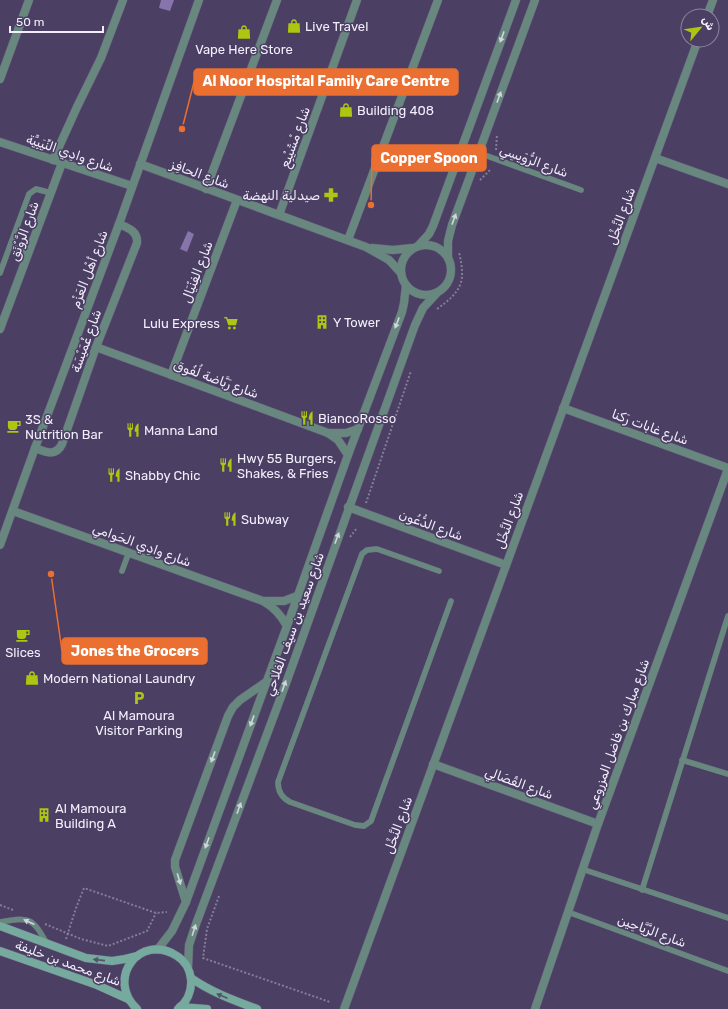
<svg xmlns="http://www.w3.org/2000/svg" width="728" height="1009" font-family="Rubik,'Noto Naskh Arabic',sans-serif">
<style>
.water{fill:#8674ab}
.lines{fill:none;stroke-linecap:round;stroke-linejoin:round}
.lane-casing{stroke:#665b7b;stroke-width:6}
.street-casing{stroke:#665b7b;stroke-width:9}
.secondary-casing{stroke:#665b7b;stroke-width:9}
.path{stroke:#867d99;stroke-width:2;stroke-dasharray:2 2;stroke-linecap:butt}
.lane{stroke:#67877f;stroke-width:5.5}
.street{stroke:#67877f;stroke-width:8}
.secondary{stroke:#76aa9e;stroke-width:8}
.oneway{fill:#cfd4dd}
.oneway2{fill:#54546f}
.labels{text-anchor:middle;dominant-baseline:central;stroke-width:3;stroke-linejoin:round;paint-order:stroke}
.poi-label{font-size:13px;fill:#f2eefc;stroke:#4b3f63;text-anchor:start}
.street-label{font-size:13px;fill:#f2eefc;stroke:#4b3f63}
.leader{fill:none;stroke:#ea6f30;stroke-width:1.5}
.callout-dot{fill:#ea6f30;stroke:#4b3f63;stroke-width:1.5}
.callout{fill:#ea6f30;stroke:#ea6f30;stroke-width:1.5}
.callout-label{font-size:14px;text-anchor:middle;font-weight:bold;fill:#fff}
</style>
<rect width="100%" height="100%" fill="#4b3f63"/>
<!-- water -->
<g class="water">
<polygon points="161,0 174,0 170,11 159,8"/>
<polygon points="188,231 194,234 187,252 180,249"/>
</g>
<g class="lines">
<defs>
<g id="lane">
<polyline points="479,153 581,190"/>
<polyline points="10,246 28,253"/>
<polyline points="0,273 29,194 36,189 51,193"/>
<polyline points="122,571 129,552"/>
<path d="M439,571L377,549L367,550L362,554L278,782C278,792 282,798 290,802L355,825L364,826L371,821L451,601"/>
<polyline points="682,760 728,774"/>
<polyline points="582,869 728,918"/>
<polyline points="642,890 728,616"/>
<polyline points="568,912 728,971"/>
<path d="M0,922C30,917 32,917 47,944"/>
</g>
<g id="street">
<polyline points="707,16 713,0"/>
<polyline points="0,79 29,0"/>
<polyline points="0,142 132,186"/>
<polyline points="655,158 728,184"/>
<polyline points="53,160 77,107 101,58 123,0"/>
<polyline points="140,164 366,247 389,260 401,273"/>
<polyline points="206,189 277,0"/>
<polyline points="279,215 357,0"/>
<polyline points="348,240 438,0"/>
<circle cx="426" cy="270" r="25"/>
<polyline points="418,246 429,234 433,226 516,0"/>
<polyline points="372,248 393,250 412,248"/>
<polyline points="448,257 448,241 452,225 535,0"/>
<polyline points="0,329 62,163"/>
<polyline points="96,347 328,433 338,440 348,455"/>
<polyline points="171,375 237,200"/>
<polyline points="563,408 728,468"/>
<polyline points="328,433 346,433 358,429"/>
<path d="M35,448C45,452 56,457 62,444L96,347L137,243C138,231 128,228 119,224"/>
<polyline points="348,507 506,565"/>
<path d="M13,511L263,601C274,607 281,615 287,626"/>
<polyline points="0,545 35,448 119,224 199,0"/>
<polyline points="266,601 284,601 297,596"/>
<polyline points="433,764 598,824"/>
<polyline points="186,902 175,867 175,860 228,716 233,707 240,700 266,682"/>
<polyline points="158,949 172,931 186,902 287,626 348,455 402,312 404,303 406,285"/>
<polyline points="188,968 189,945 196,924 285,686 415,325 423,308 436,294"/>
<polyline points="344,1009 698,40"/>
<polyline points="535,1009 598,824 728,469"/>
</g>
<g id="secondary">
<polyline points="0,926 86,958 112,961 125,959 137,956"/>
<polyline points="0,951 97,985 128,999"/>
<path d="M191,978C211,992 233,1000 257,1009"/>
<polyline points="180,1007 207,1009"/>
<path d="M137,1009C105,979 140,932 177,956C185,961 190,970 191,979C192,991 187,1002 178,1009"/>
</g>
</defs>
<!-- lane casing -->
<use href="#lane" class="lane-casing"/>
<!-- street casing -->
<use href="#street" class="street-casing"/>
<!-- secondary casing -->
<use href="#secondary" class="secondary-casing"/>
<!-- path -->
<g class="path">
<polyline points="496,150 497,134"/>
<polyline points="480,180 491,169"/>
<path d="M437,309C462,291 466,282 459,252"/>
<polyline points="366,503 411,371"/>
<polyline points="350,537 357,528"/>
<polyline points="219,896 207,929 203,958 330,1002"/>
<polyline points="0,905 13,910"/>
<polyline points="45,924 81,939 108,946 147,931 156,913"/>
<polyline points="66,939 76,908 84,888 156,913 167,912"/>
</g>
<!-- lane -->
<use href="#lane" class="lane"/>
<!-- street -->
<use href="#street" class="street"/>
<!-- secondary -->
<use href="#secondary" class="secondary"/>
</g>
<!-- one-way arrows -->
<defs><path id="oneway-solid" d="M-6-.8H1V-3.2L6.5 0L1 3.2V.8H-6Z"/></defs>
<g class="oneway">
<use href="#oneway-solid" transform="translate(502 37) rotate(110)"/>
<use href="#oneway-solid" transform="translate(499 97) rotate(-70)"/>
<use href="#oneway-solid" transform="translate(454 219) rotate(-70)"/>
<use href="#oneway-solid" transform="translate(397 323) rotate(111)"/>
<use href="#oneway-solid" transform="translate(337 538) rotate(-70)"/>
<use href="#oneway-solid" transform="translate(284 686) rotate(-71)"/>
<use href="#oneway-solid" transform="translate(252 721) rotate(110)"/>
<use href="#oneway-solid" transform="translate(213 757) rotate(110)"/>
<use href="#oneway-solid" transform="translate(239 808) rotate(-70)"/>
<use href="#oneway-solid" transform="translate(207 843) rotate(110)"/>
<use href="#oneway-solid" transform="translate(179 879) rotate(73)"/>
<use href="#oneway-solid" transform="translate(29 922) rotate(-155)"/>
<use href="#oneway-solid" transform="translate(194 930) rotate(-72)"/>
</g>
<g class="oneway2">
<use href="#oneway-solid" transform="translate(99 960) rotate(-174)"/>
<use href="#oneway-solid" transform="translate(222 996) rotate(-157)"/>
</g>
<!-- icons -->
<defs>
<symbol id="shop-bare" viewBox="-9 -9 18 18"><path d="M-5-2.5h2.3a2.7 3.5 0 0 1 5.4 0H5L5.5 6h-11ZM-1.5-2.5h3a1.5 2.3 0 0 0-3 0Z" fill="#acc611" stroke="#4b3f63" stroke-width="2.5" paint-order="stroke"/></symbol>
<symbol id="pharmacy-bare" viewBox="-9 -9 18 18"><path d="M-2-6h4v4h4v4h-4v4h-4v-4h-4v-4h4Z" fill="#acc611" stroke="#4b3f63" stroke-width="2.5" paint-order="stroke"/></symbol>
<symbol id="building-bare" viewBox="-9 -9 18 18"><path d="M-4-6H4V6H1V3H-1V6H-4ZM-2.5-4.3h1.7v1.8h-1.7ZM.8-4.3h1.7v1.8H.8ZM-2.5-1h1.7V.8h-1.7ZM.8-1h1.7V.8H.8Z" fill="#acc611" stroke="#4b3f63" stroke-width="2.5" paint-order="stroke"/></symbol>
<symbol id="supermarket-bare" viewBox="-9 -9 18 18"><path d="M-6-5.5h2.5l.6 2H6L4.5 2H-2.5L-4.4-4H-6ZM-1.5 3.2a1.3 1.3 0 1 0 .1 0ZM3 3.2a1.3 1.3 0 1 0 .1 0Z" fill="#acc611" stroke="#4b3f63" stroke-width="2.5" paint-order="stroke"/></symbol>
<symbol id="restaurant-bare" viewBox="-9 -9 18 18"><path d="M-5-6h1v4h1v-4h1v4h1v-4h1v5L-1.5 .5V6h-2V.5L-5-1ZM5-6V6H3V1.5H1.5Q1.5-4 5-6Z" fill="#acc611" stroke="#4b3f63" stroke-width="2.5" paint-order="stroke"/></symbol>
<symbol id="cafe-bare" viewBox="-9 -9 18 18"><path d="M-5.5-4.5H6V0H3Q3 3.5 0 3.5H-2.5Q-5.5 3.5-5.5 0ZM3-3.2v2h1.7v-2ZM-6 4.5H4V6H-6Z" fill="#acc611" stroke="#4b3f63" stroke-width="2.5" paint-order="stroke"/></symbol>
<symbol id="parking-bare" viewBox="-9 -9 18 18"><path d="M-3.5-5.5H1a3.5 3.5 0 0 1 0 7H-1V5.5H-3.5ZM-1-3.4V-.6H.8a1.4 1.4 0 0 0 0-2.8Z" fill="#acc611" stroke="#4b3f63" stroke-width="2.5" paint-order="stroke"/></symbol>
</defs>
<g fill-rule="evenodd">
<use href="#shop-bare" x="284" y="16" width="20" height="20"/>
<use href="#shop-bare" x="234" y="22" width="20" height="20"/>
<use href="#shop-bare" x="336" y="100" width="20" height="20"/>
<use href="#pharmacy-bare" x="321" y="185" width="20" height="20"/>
<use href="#building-bare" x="312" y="312" width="20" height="20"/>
<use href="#supermarket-bare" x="221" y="313" width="20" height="20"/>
<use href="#restaurant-bare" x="297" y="408" width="20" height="20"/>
<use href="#cafe-bare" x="4" y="416" width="20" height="20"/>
<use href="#restaurant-bare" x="123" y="420" width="20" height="20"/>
<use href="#restaurant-bare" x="216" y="455" width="20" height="20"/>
<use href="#restaurant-bare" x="104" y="465" width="20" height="20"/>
<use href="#restaurant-bare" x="220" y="509" width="20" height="20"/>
<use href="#cafe-bare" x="13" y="625" width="20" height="20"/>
<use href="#shop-bare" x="22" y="668" width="20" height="20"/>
<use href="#parking-bare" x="129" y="688" width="20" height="20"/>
<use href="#building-bare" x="34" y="805" width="20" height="20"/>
</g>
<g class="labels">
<!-- poi labels -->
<g class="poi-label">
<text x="305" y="26">Live Travel</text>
<text x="244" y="49" text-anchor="middle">Vape Here Store</text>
<text x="357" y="110">Building 408</text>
<text x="320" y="195" text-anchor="end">صيدلية النهضة</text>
<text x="333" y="322">Y Tower</text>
<text x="220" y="323" text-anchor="end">Lulu Express</text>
<text x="318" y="418">BiancoRosso</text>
<text x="25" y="419">3S &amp;<tspan x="25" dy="15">Nutrition Bar</tspan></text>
<text x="144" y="430">Manna Land</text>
<text x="237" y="458">Hwy 55 Burgers,<tspan x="237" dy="15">Shakes, &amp; Fries</tspan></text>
<text x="125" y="475">Shabby Chic</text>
<text x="241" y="519">Subway</text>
<text x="23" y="652" text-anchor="middle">Slices</text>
<text x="43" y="678">Modern National Laundry</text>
<text x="139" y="715" text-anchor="middle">Al Mamoura<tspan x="139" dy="15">Visitor Parking</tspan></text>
<text x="55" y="808">Al Mamoura<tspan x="55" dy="15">Building A</tspan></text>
</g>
<!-- street labels -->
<g class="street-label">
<text transform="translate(295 137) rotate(-70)">شارع مْشَيْبِع</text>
<text transform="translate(70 153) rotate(19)">شارع وادِي النِّيَبِيَّة</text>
<text transform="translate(534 161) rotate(20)">شارع الرُّوَيسِي</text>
<text transform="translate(200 174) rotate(20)">شارع الحافِز</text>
<text transform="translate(621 216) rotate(-70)">شارع النَّخْل</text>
<text transform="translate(24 231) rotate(-70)">شارع الرَّوْنَق</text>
<text transform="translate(89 269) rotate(-69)">شارع أهْل العَزْم</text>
<text transform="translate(197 272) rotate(-69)">شارع الفِنْيَال</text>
<text transform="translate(86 341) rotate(-70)">شارع غْمَيْسَة</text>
<text transform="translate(216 379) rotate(20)">شارع رَبَّاضة لُفُوق</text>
<text transform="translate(650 427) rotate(20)">شارع غابات رَكنا</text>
<text transform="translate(509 520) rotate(-70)">شارع النَّخْل</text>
<text transform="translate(431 525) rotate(20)">شارع الدُّعُون</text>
<text transform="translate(142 545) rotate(20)">شارع وادِي الحَوامي</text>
<text transform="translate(294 624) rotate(-70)">شارع سعيد بن سيف الفلاحي</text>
<text transform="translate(618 734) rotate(-70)">شارع مبارك بن فاضل المزروعي</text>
<text transform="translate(519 783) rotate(20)">شارع القْصَالِي</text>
<text transform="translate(398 825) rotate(-70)">شارع النَّخْل</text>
<text transform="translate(652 931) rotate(20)">شارع الرَّيَّاحِين</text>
<text transform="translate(68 963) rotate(20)">شارع محمد بن خليفة</text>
</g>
</g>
<!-- callouts -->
<path class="leader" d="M182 129L194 82M371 205L372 158M51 574L62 651"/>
<g class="callout-dot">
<circle cx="182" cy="129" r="4"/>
<circle cx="371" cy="205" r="4"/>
<circle cx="51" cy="574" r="4"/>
</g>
<g class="callout">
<rect x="194" y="69" width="264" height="26" rx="4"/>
<rect x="372" y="145" width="114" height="26" rx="4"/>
<rect x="62" y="638" width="145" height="26" rx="4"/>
</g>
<g class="callout-label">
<text x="326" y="86">Al Noor Hospital Family Care Centre</text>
<text x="429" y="163">Copper Spoon</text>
<text x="135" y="656">Jones the Grocers</text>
</g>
<!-- north arrow -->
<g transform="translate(700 28) rotate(61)"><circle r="19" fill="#4b3f63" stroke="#8e85a0"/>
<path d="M0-3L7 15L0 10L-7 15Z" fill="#acc611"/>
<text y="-6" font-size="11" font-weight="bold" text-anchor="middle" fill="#f2eefc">ش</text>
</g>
<!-- scale -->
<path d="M10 26v6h93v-6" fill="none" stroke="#f2eefc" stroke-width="2"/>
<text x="16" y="26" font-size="12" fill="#f2eefc" stroke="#4b3f63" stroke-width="3" paint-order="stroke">50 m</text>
</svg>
